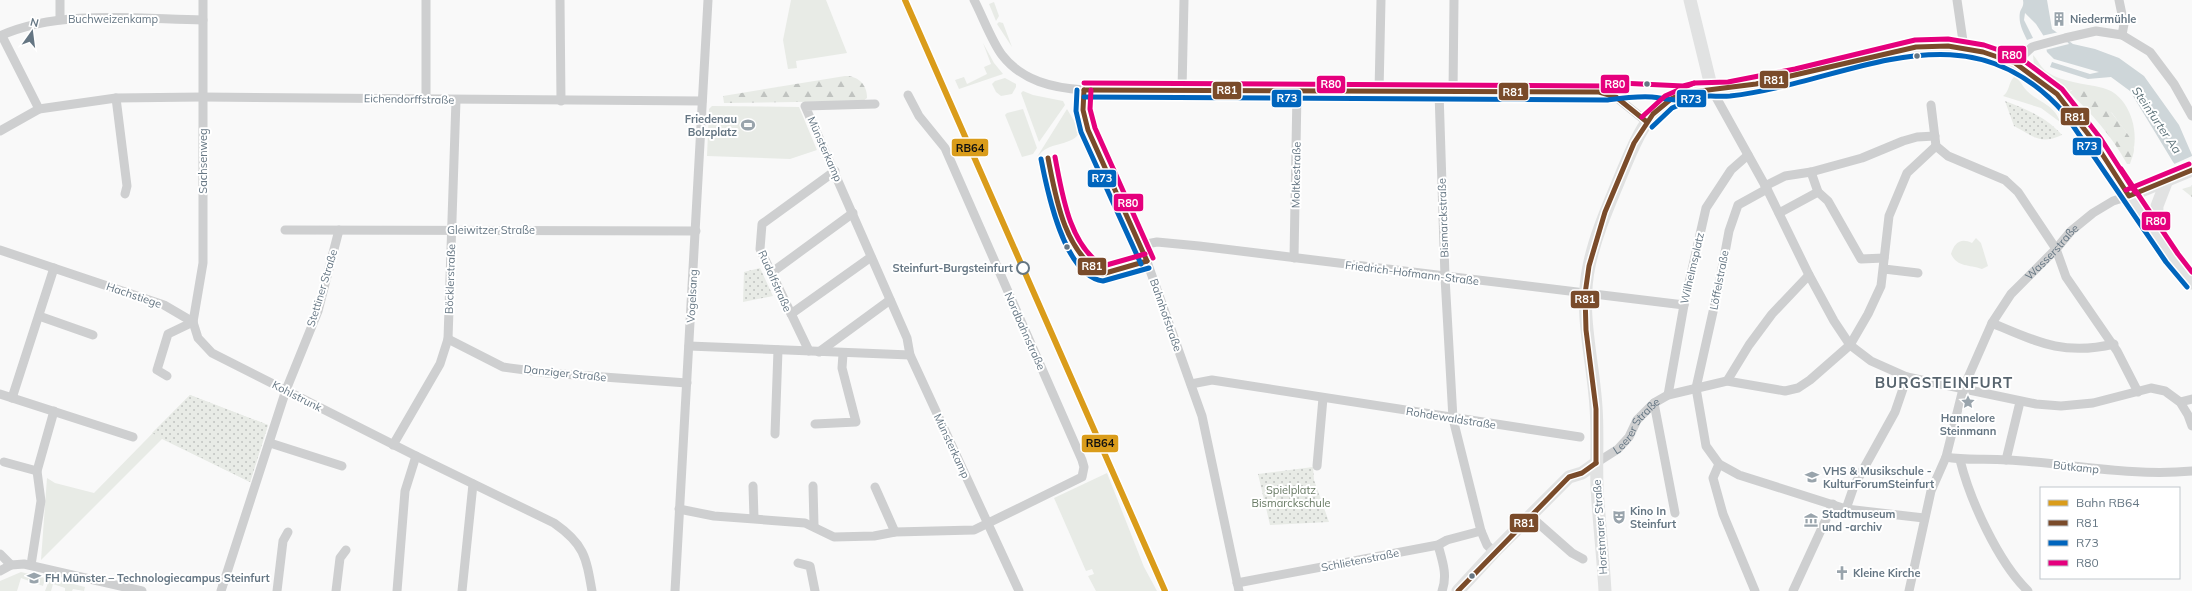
<svg xmlns="http://www.w3.org/2000/svg" width="2192" height="591" font-family="Mulish,sans-serif">
<style>
.green{fill:#e8ebe6}
.forest{fill:url(#forest-firs)}
.park{fill:url(#park-dots)}
.water{fill:#ced6d9}
.pier{fill:#f9f9f9}
.lines{fill:none;stroke-linecap:round;stroke-linejoin:round}
.street{stroke:#cecfd0;stroke-width:9}
.secondary{stroke:#e1e2e2;stroke-width:13}
.bus-1-casing{stroke:#fff;stroke-width:8}
.bus-2-casing{stroke:#fff;stroke-width:8}
.bus-3-casing{stroke:#fff;stroke-width:8}
.bus-1{stroke:#7a4b2a;stroke-width:5}
.bus-2{stroke:#0065bd;stroke-width:5}
.bus-3{stroke:#e5007d;stroke-width:5}
.rail-1-casing{stroke:#fff;stroke-width:9}
.rail-1{stroke:#da9c1a;stroke-width:6}
.bus-dot{fill:#657683;stroke:#fff;stroke-width:1.5}
.stop-dot{fill:#fff;stroke:#657683;stroke-width:2}
.labels{text-anchor:middle;dominant-baseline:central;stroke-width:4;stroke-linejoin:round;paint-order:stroke}
.street-label{font-size:11px;fill:#657683;stroke:#fff}
.poi-label{font-size:11px;font-weight:bold;fill:#657683;stroke:#fff;text-anchor:start}
.stop-label{font-size:11px;font-weight:bold;fill:#657683;stroke:#fff;text-anchor:end}
.park-label{font-size:11px;fill:#687a64;stroke:#fff}
.water-label{font-size:12px;font-style:italic;fill:#60757c;stroke:#fff}
.district-label{font-size:15px;font-weight:bold;letter-spacing:1px;fill:#57646e;stroke:#fff}
.line-badge{stroke:#fff;stroke-width:1.5}
.badge-label{font-size:11px;text-anchor:middle;font-weight:bold;fill:#fff}
.pale-badge-label{font-size:11px;text-anchor:middle;font-weight:bold;fill:#111}
</style>
<defs>
<pattern id="forest-firs" width="22" height="20" patternUnits="userSpaceOnUse"><rect width="22" height="20" fill="#e8ebe6"/><path d="M5 1l3.5 6h-7zM16 11l3.5 6h-7z" fill="#c0c3c0"/></pattern>
<pattern id="park-dots" width="8" height="8" patternUnits="userSpaceOnUse"><rect width="8" height="8" fill="#e8ebe6"/><path d="M2 2h.1M6 6h.1" fill="none" stroke="#c0c3c0" stroke-width="1.8" stroke-linecap="round"/></pattern>
</defs>
<rect width="100%" height="100%" fill="#f9f9f9"/>
<!-- green -->
<g class="green">
<polygon points="791,0 826,0 847,53 796,61 797,68 788,69 783,40"/>
<polygon points="994,2 999,16 996,21 989,4"/>
<polygon points="999,22 1003,23 1012,47 997,24"/>
<polygon points="983,43 994,63 1003,74 959,89 955,80 964,77 967,84 987,74 984,67 991,64"/>
<path d="M2033,55C2038,60 2041,68 2047,72C2064,83 2084,83 2103,88C2127,94 2138,125 2134,148L2127,133L2112,113L2071,90L2069,92L2034,65Z"/>
<path d="M2014,77C2021,80 2022,86 2027,91C2038,102 2055,105 2060,122L2041,108L2003,96C2010,91 2008,83 2014,77Z"/>
<polygon points="1005,78 1016,84 1016,87 1012,94 1001,96 996,92 992,84 995,81"/>
<polygon points="1023,91 1033,95 1063,101 1065,105 1039,142 1021,93"/>
<polygon points="712,106 799,107 817,150 790,159 707,156 709,109"/>
<polygon points="1023,109 1037,148 1033,154 1022,157 1005,115 1007,113"/>
<path d="M1067,109L1080,131C1075,145 1054,142 1043,151C1040,153 1040,155 1037,157Z"/>
<path d="M1976,238L1981,243L1988,266L1982,269C1969,264 1958,268 1951,254C1954,243 1961,237 1972,243Z"/>
<polygon points="190,395 268,425 250,482 162,439 41,560 47,478 55,483 94,493"/>
<polygon points="1107,473 1144,567 1157,591 1096,591 1088,576 1094,574 1092,569 1086,571 1054,498"/>
<polygon points="21,572 45,578 43,586 21,578 17,591 0,591 0,581"/>
<polygon points="50,578 85,587 84,591 73,589 72,591 65,591 65,588 53,584 51,591 45,591"/>
</g>
<!-- forest -->
<g class="forest">
<path d="M845,76C858,76 867,84 867,98L863,101L724,103L723,96Z"/>
<path d="M2075,89C2082,90 2089,92 2095,97C2105,104 2134,137 2134,149C2134,154 2131,160 2130,164H2127C2112,136 2092,114 2069,92Z"/>
<polygon points="2192,186 2192,197 2182,189"/>
</g>
<!-- park -->
<g class="park">
<path d="M2005,101C2028,110 2046,117 2062,135C2040,145 2035,137 2014,126Z"/>
<polygon points="760,268 773,296 743,302 744,272"/>
<polygon points="190,395 268,425 250,482 152,433"/>
<polygon points="1313,467 1314,480 1329,522 1270,525 1258,474"/>
</g>
<!-- water -->
<path class="water" d="M2023,0H2047L2052,29L2073,44L2095,49L2119,58L2144,76L2179,125L2192,155V186L2173,162L2130,91L2111,77L2088,79L2050,67L2052,62L2090,74L2099,72L2054,59L2047,52L2043,35L2036,24L2025,13L2024,20L2033,38L2027,40C2023,31 2018,23 2020,12C2022,7 2024,6 2023,0Z"/>
<!-- pier -->
<g class="pier">
<polygon points="2059,32 2069,44 2045,50 2041,36"/>
<polygon points="2192,156 2192,185 2190,186 2172,165"/>
</g>
<g class="lines">
<!-- street -->
<g class="street">
<path d="M203,0V263L193,322L198,338L212,353L416,456L554,523C584,544 586,556 592,591"/>
<polyline points="426,0 426,100"/>
<polyline points="560,0 561,101"/>
<path d="M974,0C982,15 992,42 1002,55C1022,81 1053,88 1084,90L1599,92L1616,97L1647,122"/>
<polyline points="1957,0 1964,48"/>
<polyline points="2119,0 2124,24 2122,35"/>
<polyline points="60,19 60,0"/>
<path d="M0,36C60,9 138,19 203,20"/>
<polyline points="2,36 39,109"/>
<polyline points="2015,63 2032,47 2065,38 2096,31 2122,35 2150,52 2174,84 2192,116"/>
<polyline points="1084,90 1083,110 1088,130 1141,245 1202,416 1239,591"/>
<polyline points="1182,90 1184,0"/>
<polyline points="1712,90 1767,189 1809,275 1834,321 1850,345 1871,361 1907,377 2036,404 2061,406 2093,403 2151,388 2165,391 2180,402 2188,415 2192,426"/>
<polyline points="1379,92 1381,0"/>
<polyline points="1439,92 1445,277 1453,419 1481,531 1487,545 1494,552"/>
<polyline points="1453,92 1454,0"/>
<polyline points="116,98 127,186 125,194"/>
<polyline points="875,104 805,106 907,338 910,355 1019,591"/>
<polyline points="1931,105 1936,146 1948,156 2005,180 2018,192 2056,249 2066,277 2117,351 2138,392"/>
<polyline points="0,131 39,109 116,98 202,97 702,101"/>
<polyline points="1811,172 1818,192 1828,201 1861,259 1884,258"/>
<polyline points="1765,186 1785,176 1811,172 1862,158 1903,141 1917,137 1935,136"/>
<polyline points="1767,189 1738,205 1729,231 1719,285 1696,388 1706,446 1719,464 1739,475 1846,509 1924,518"/>
<polyline points="1779,213 1818,192"/>
<polyline points="285,230 696,231"/>
<polyline points="1141,245 1157,242 1199,246 1684,305"/>
<polyline points="0,250 164,305 193,322"/>
<polyline points="1294,258 1297,92"/>
<polyline points="1884,269 1918,273"/>
<polyline points="771,273 853,213"/>
<polyline points="791,314 871,257"/>
<polyline points="39,316 93,335"/>
<path d="M1992,323C2037,342 2064,356 2114,344"/>
<polyline points="448,339 503,367 548,373 687,383"/>
<polyline points="689,346 910,355"/>
<polyline points="809,351 760,249 762,224 835,171"/>
<polyline points="819,352 890,300"/>
<polyline points="167,376 157,370 168,334 193,322"/>
<polyline points="1727,381 1749,345 1772,314 1809,275"/>
<polyline points="1191,384 1212,380 1580,437"/>
<polyline points="0,394 133,437"/>
<polyline points="1668,395 1684,305 1706,208 1731,170 1748,155"/>
<polyline points="12,398 54,268"/>
<polyline points="2180,402 2192,399"/>
<polyline points="1654,403 1675,513"/>
<polyline points="815,424 856,422 842,368 843,354"/>
<polyline points="775,434 778,350"/>
<polyline points="270,443 342,466"/>
<polyline points="393,445 440,364 448,339 456,100"/>
<path d="M1946,457C1966,461 1986,458 2007,460C2069,463 2130,477 2192,471"/>
<path d="M1960,460C1970,500 1998,562 2028,591"/>
<polyline points="2006,460 2020,402"/>
<polyline points="4,462 37,471"/>
<path id="s1" d="M1596,463L1618,449L1629,437L1637,420L1654,403L1668,395L1727,381L1785,391L1798,388L1810,380L1850,345L1868,314L1881,286L1889,216L1907,173L1936,146"/>
<polyline points="1719,464 1713,478 1723,514 1755,591"/>
<polyline points="1317,466 1323,398"/>
<polyline points="753,486 754,518"/>
<polyline points="813,486 814,525"/>
<polyline points="875,487 895,532"/>
<polyline points="679,509 714,516 805,523 834,537 874,536 895,532 974,530 1082,477 1084,467 1082,460 945,148 919,116 908,95"/>
<polyline points="1846,509 1854,486 1895,412 1907,377"/>
<polyline points="1530,516 1572,553 1583,559"/>
<path d="M1438,545C1442,560 1448,575 1442,591"/>
<polyline points="0,554 11,565"/>
<polyline points="798,563 810,566 815,591"/>
<polyline points="31,565 41,501 37,471 54,411"/>
<polyline points="0,571 11,565 24,564 142,591"/>
<polyline points="1237,583 1438,545 1447,540 1481,531"/>
<polyline points="221,591 286,390 318,311 339,230"/>
<polyline points="277,591 283,541 288,532"/>
<polyline points="336,591 340,558 346,550"/>
<polyline points="397,591 405,491 416,456"/>
<polyline points="462,591 473,484"/>
<polyline points="675,591 708,0"/>
<polyline points="1793,591 1833,504"/>
<path id="s2" d="M1909,591L1931,491L1946,457L1963,389L1992,323L2011,294L2056,249L2071,231L2093,213L2113,201L2129,196"/>
</g>
<!-- secondary -->
<g class="secondary">
<polyline points="1690,0 1712,90"/>
<polyline points="2129,196 2192,170"/>
<polyline points="2156,234 2157,206 2167,180"/>
<polyline points="1458,591 1494,552 1569,477 1582,473 1596,463"/>
<path d="M1605,591C1603,556 1599,522 1597,487C1596,460 1598,434 1596,407C1593,359 1579,313 1589,266C1596,232 1611,200 1624,168C1635,142 1646,114 1671,99C1693,87 1717,91 1740,87C1777,81 1815,72 1851,62C1940,37 2005,37 2071,110L2172,258L2192,283"/>
</g>
<defs>
<g id="bus-1">
<polyline points="1084,90 1599,92 1616,97 1647,122"/>
<polyline points="1084,90 1083,110 1088,130 1147,261"/>
<path d="M1048,158C1056,199 1064,250 1102,274L1147,261"/>
<polyline points="1596,463 1596,409 1586,330 1585,294 1589,266 1605,212 1634,143 1653,114 1671,99 1684,93 1756,84 1916,47 1948,46 1983,52 2015,63 2057,94 2095,143 2129,196 2192,170"/>
<polyline points="1458,591 1569,477 1582,473 1596,463"/>
</g>
<g id="bus-2">
<polyline points="1077,90 1076,111 1081,132 1141,264"/>
<path d="M1084,97L1607,100C1622,98 1636,96 1652,97C1663,98 1674,101 1685,100C1689,100 1693,98 1697,97C1708,95 1719,97 1730,96C1852,82 1965,0 2065,114L2166,262L2187,287"/>
<polyline points="1652,127 1672,108 1698,97"/>
<path d="M1041,159C1047,190 1064,276 1103,281L1149,268"/>
</g>
<g id="bus-3">
<polyline points="1084,83 1606,86 1620,83 1683,86 1695,83 1728,82 1795,69 1915,40 1948,39 1984,45 2019,57 2062,89 2101,139 2135,192"/>
<polyline points="1091,90 1090,109 1095,128 1153,258"/>
<polyline points="1642,117 1665,96 1694,83"/>
<path d="M1055,157C1062,193 1069,245 1103,266L1145,254"/>
<polyline points="2121,169 2178,254 2192,272"/>
<polyline points="2126,190 2189,164"/>
</g>
</defs>
<!-- bus-1 casing -->
<use href="#bus-1" class="bus-1-casing"/>
<!-- bus-2 casing -->
<use href="#bus-2" class="bus-2-casing"/>
<!-- bus-3 casing -->
<use href="#bus-3" class="bus-3-casing"/>
<!-- bus-1 -->
<use href="#bus-1" class="bus-1"/>
<!-- bus-2 -->
<use href="#bus-2" class="bus-2"/>
<!-- bus-3 -->
<use href="#bus-3" class="bus-3"/>
<defs>
<polyline id="rail-1" points="905,0 1165,591"/>
</defs>
<!-- rail-1 casing -->
<use href="#rail-1" class="rail-1-casing"/>
<!-- rail-1 -->
<use href="#rail-1" class="rail-1"/>
</g>
<!-- icons -->
<defs>
<symbol id="building-bare" viewBox="-9 -9 18 18"><path d="M-4-6H4V6H1V3H-1V6H-4ZM-2.5-4.3h1.7v1.8h-1.7ZM.8-4.3h1.7v1.8H.8ZM-2.5-1h1.7V.8h-1.7ZM.8-1h1.7V.8H.8Z" fill="#99a4ac" stroke="#fff" stroke-width="2.5" paint-order="stroke"/></symbol>
<symbol id="stadium-bare" viewBox="-9 -9 18 18"><path d="M0-5a6.5 5 0 1 0 0 10a6.5 5 0 1 0 0-10ZM-3.5-1.8h7v3.6h-7Z" fill="#99a4ac" stroke="#fff" stroke-width="2.5" paint-order="stroke"/></symbol>
<symbol id="sight-bare" viewBox="-9 -9 18 18"><path d="M0-6L1.8-2.2L6-1.7L2.9 1.2L3.7 5.4L0 3.3L-3.7 5.4L-2.9 1.2L-6-1.7L-1.8-2.2Z" fill="#99a4ac" stroke="#fff" stroke-width="2.5" paint-order="stroke"/></symbol>
<symbol id="university-bare" viewBox="-9 -9 18 18"><path d="M0-5L7-2L0 1L-7-2ZM-4 1L0 2.5L4 1V4Q0 6-4 4Z" fill="#99a4ac" stroke="#fff" stroke-width="2.5" paint-order="stroke"/></symbol>
<symbol id="theatre-bare" viewBox="-9 -9 18 18"><path d="M-5-5.5Q0-4 5-5.5V0Q5 5 0 6Q-5 5-5 0ZM-3.3-2.5H-1v1.5H-3.3ZM1-2.5H3.3v1.5H1ZM-2.8 1Q0 5.5 2.8 1Z" fill="#99a4ac" stroke="#fff" stroke-width="2.5" paint-order="stroke"/></symbol>
<symbol id="museum-bare" viewBox="-9 -9 18 18"><path d="M0-6L6-3V-2H-6V-3ZM-5-1h2V3h-2ZM-1-1h2V3h-2ZM3-1h2V3H3ZM-6 4H6V6H-6Z" fill="#99a4ac" stroke="#fff" stroke-width="2.5" paint-order="stroke"/></symbol>
<symbol id="church-bare" viewBox="-9 -9 18 18"><path d="M-1.2-6h2.4v3.5h3.3v2.4h-3.3V6h-2.4V-.1h-3.3v-2.4h3.3Z" fill="#99a4ac" stroke="#fff" stroke-width="2.5" paint-order="stroke"/></symbol>
</defs>
<g fill-rule="evenodd">
<use href="#building-bare" x="2049" y="9" width="20" height="20"/>
<use href="#stadium-bare" x="738" y="115" width="20" height="20"/>
<use href="#sight-bare" x="1958" y="392" width="20" height="20"/>
<use href="#university-bare" x="1802" y="467" width="20" height="20"/>
<use href="#theatre-bare" x="1609" y="507" width="20" height="20"/>
<use href="#museum-bare" x="1801" y="510" width="20" height="20"/>
<use href="#church-bare" x="1832" y="563" width="20" height="20"/>
<use href="#university-bare" x="24" y="568" width="20" height="20"/>
</g>
<!-- markers -->
<g class="bus-dot">
<circle cx="1917" cy="56" r="3.5"/>
<circle cx="1647" cy="84" r="3.5"/>
<circle cx="1067" cy="247" r="3.5"/>
<circle cx="1472" cy="576" r="3.5"/>
</g>
<circle class="stop-dot" cx="1023" cy="268" r="6"/>
<g class="labels">
<!-- street labels -->
<g class="street-label">
<text x="113" y="19">Buchweizenkamp</text>
<text transform="translate(409 99) rotate(1)">Eichendorffstraße</text>
<text transform="translate(825 149) rotate(66)">Münsterkamp</text>
<text transform="translate(203 161) rotate(-90)">Sachsenweg</text>
<text transform="translate(1296 175) rotate(-89)">Moltkestraße</text>
<text transform="translate(1443 218) rotate(-92)">Bismarckstraße</text>
<text x="491" y="230">Gleiwitzer Straße</text>
<text stroke="none"><textPath href="#s2" startOffset="375">Wasserstraße</textPath></text>
<text transform="translate(1692 268) rotate(-77)">Wilhelmsplatz</text>
<text transform="translate(1412 273) rotate(7)">Friedrich-Hofmann-Straße</text>
<text transform="translate(450 279) rotate(-88)">Böcklerstraße</text>
<text transform="translate(1719 280) rotate(-79)">Löffelstraße</text>
<text transform="translate(775 281) rotate(66)">Rudolfstraße</text>
<text transform="translate(322 288) rotate(-73)">Stettiner Straße</text>
<text transform="translate(134 295) rotate(19)">Hachstiege</text>
<text transform="translate(692 296) rotate(-87)">Vogelsang</text>
<text transform="translate(1166 315) rotate(71)">Bahnhofstraße</text>
<text transform="translate(1025 331) rotate(66)">Nordbahnstraße</text>
<text transform="translate(565 373) rotate(6)">Danziger Straße</text>
<text transform="translate(297 396) rotate(27)">Kohlstrunk</text>
<text transform="translate(1451 418) rotate(9)">Rohdewaldstraße</text>
<text stroke="none"><textPath href="#s1" startOffset="56">Leerer Straße</textPath></text>
<text transform="translate(952 446) rotate(65)">Münsterkamp</text>
<text transform="translate(2076 467) rotate(6)">Bütkamp</text>
<text transform="translate(1600 527) rotate(-94)">Horstmarer Straße</text>
<text transform="translate(1360 560) rotate(-11)">Schlietenstraße</text>
</g>
<!-- poi labels -->
<g class="poi-label">
<text x="2070" y="19">Niedermühle</text>
<text x="737" y="119" text-anchor="end">Friedenau<tspan x="737" dy="13">Bolzplatz</tspan></text>
<text x="1968" y="418" text-anchor="middle">Hannelore<tspan x="1968" dy="13">Steinmann</tspan></text>
<text x="1823" y="471">VHS &amp; Musikschule -<tspan x="1823" dy="13">KulturForumSteinfurt</tspan></text>
<text x="1630" y="511">Kino In<tspan x="1630" dy="13">Steinfurt</tspan></text>
<text x="1822" y="514">Stadtmuseum<tspan x="1822" dy="13">und -archiv</tspan></text>
<text x="1853" y="573">Kleine Kirche</text>
<text x="45" y="578">FH Münster – Technologiecampus Steinfurt</text>
</g>
<!-- stop labels -->
<g class="stop-label">
<text x="1013" y="268">Steinfurt-Burgsteinfurt</text>
</g>
<!-- park labels -->
<g class="park-label">
<text x="1291" y="490">Spielplatz<tspan x="1291" dy="13">Bismarckschule</tspan></text>
</g>
<!-- water labels -->
<g class="water-label">
<text transform="translate(2157 120) rotate(56)">Steinfurter Aa</text>
</g>
<!-- district labels -->
<g class="district-label">
<text x="1944" y="382">BURGSTEINFURT</text>
</g>
</g>
<g class="line-badge">
<rect x="1997" y="45" width="30" height="19" rx="4" fill="#e5007d"/>
<rect x="1759" y="70" width="30" height="19" rx="4" fill="#7a4b2a"/>
<rect x="1600" y="74" width="30" height="20" rx="4" fill="#e5007d"/>
<rect x="1316" y="75" width="30" height="19" rx="4" fill="#e5007d"/>
<rect x="1212" y="81" width="30" height="19" rx="4" fill="#7a4b2a"/>
<rect x="1498" y="82" width="31" height="19" rx="4" fill="#7a4b2a"/>
<rect x="1271" y="89" width="31" height="19" rx="4" fill="#0065bd"/>
<rect x="1676" y="89" width="31" height="19" rx="4" fill="#0065bd"/>
<rect x="2060" y="107" width="30" height="19" rx="4" fill="#7a4b2a"/>
<rect x="2072" y="137" width="30" height="19" rx="4" fill="#0065bd"/>
<rect x="951" y="138" width="38" height="19" rx="4" fill="#da9c1a"/>
<rect x="1087" y="169" width="30" height="19" rx="4" fill="#0065bd"/>
<rect x="1113" y="193" width="31" height="19" rx="4" fill="#e5007d"/>
<rect x="2141" y="211" width="30" height="20" rx="4" fill="#e5007d"/>
<rect x="1077" y="257" width="30" height="19" rx="4" fill="#7a4b2a"/>
<rect x="1570" y="290" width="30" height="19" rx="4" fill="#7a4b2a"/>
<rect x="1081" y="434" width="38" height="19" rx="4" fill="#da9c1a"/>
<rect x="1509" y="513" width="30" height="20" rx="4" fill="#7a4b2a"/>
</g>
<g class="badge-label">
<text x="2012" y="59">R80</text>
<text x="1774" y="84">R81</text>
<text x="1615" y="88">R80</text>
<text x="1331" y="88">R80</text>
<text x="1227" y="94">R81</text>
<text x="1513" y="96">R81</text>
<text x="1287" y="102">R73</text>
<text x="1691" y="103">R73</text>
<text x="2075" y="121">R81</text>
<text x="2087" y="150">R73</text>
<text x="1102" y="182">R73</text>
<text x="1128" y="207">R80</text>
<text x="2156" y="225">R80</text>
<text x="1092" y="270">R81</text>
<text x="1585" y="303">R81</text>
<text x="1524" y="527">R81</text>
</g>
<g class="pale-badge-label">
<text x="970" y="152">RB64</text>
<text x="1100" y="447">RB64</text>
</g>
<!-- legend -->
<rect x="2040" y="487" width="140" height="92" fill="#ffffff" stroke="#c1c8cd"/>
<rect x="2048" y="500" width="20" height="6" fill="#da9c1a" stroke="#c1c8cd"/>
<text x="2076" y="507" font-size="12" fill="#657683">Bahn RB64</text>
<rect x="2048" y="520" width="20" height="6" fill="#7a4b2a" stroke="#c1c8cd"/>
<text x="2076" y="527" font-size="12" fill="#657683">R81</text>
<rect x="2048" y="540" width="20" height="6" fill="#0065bd" stroke="#c1c8cd"/>
<text x="2076" y="547" font-size="12" fill="#657683">R73</text>
<rect x="2048" y="560" width="20" height="6" fill="#e5007d" stroke="#c1c8cd"/>
<text x="2076" y="567" font-size="12" fill="#657683">R80</text>
<!-- north arrow -->
<g transform="translate(32 32) rotate(14)" stroke="#ffffff" stroke-width="3" paint-order="stroke">
<path d="M0-3L7 15L0 10L-7 15Z" fill="#657683"/>
<text y="-6" font-size="11" font-weight="bold" text-anchor="middle" fill="#657683">N</text>
</g>
</svg>
